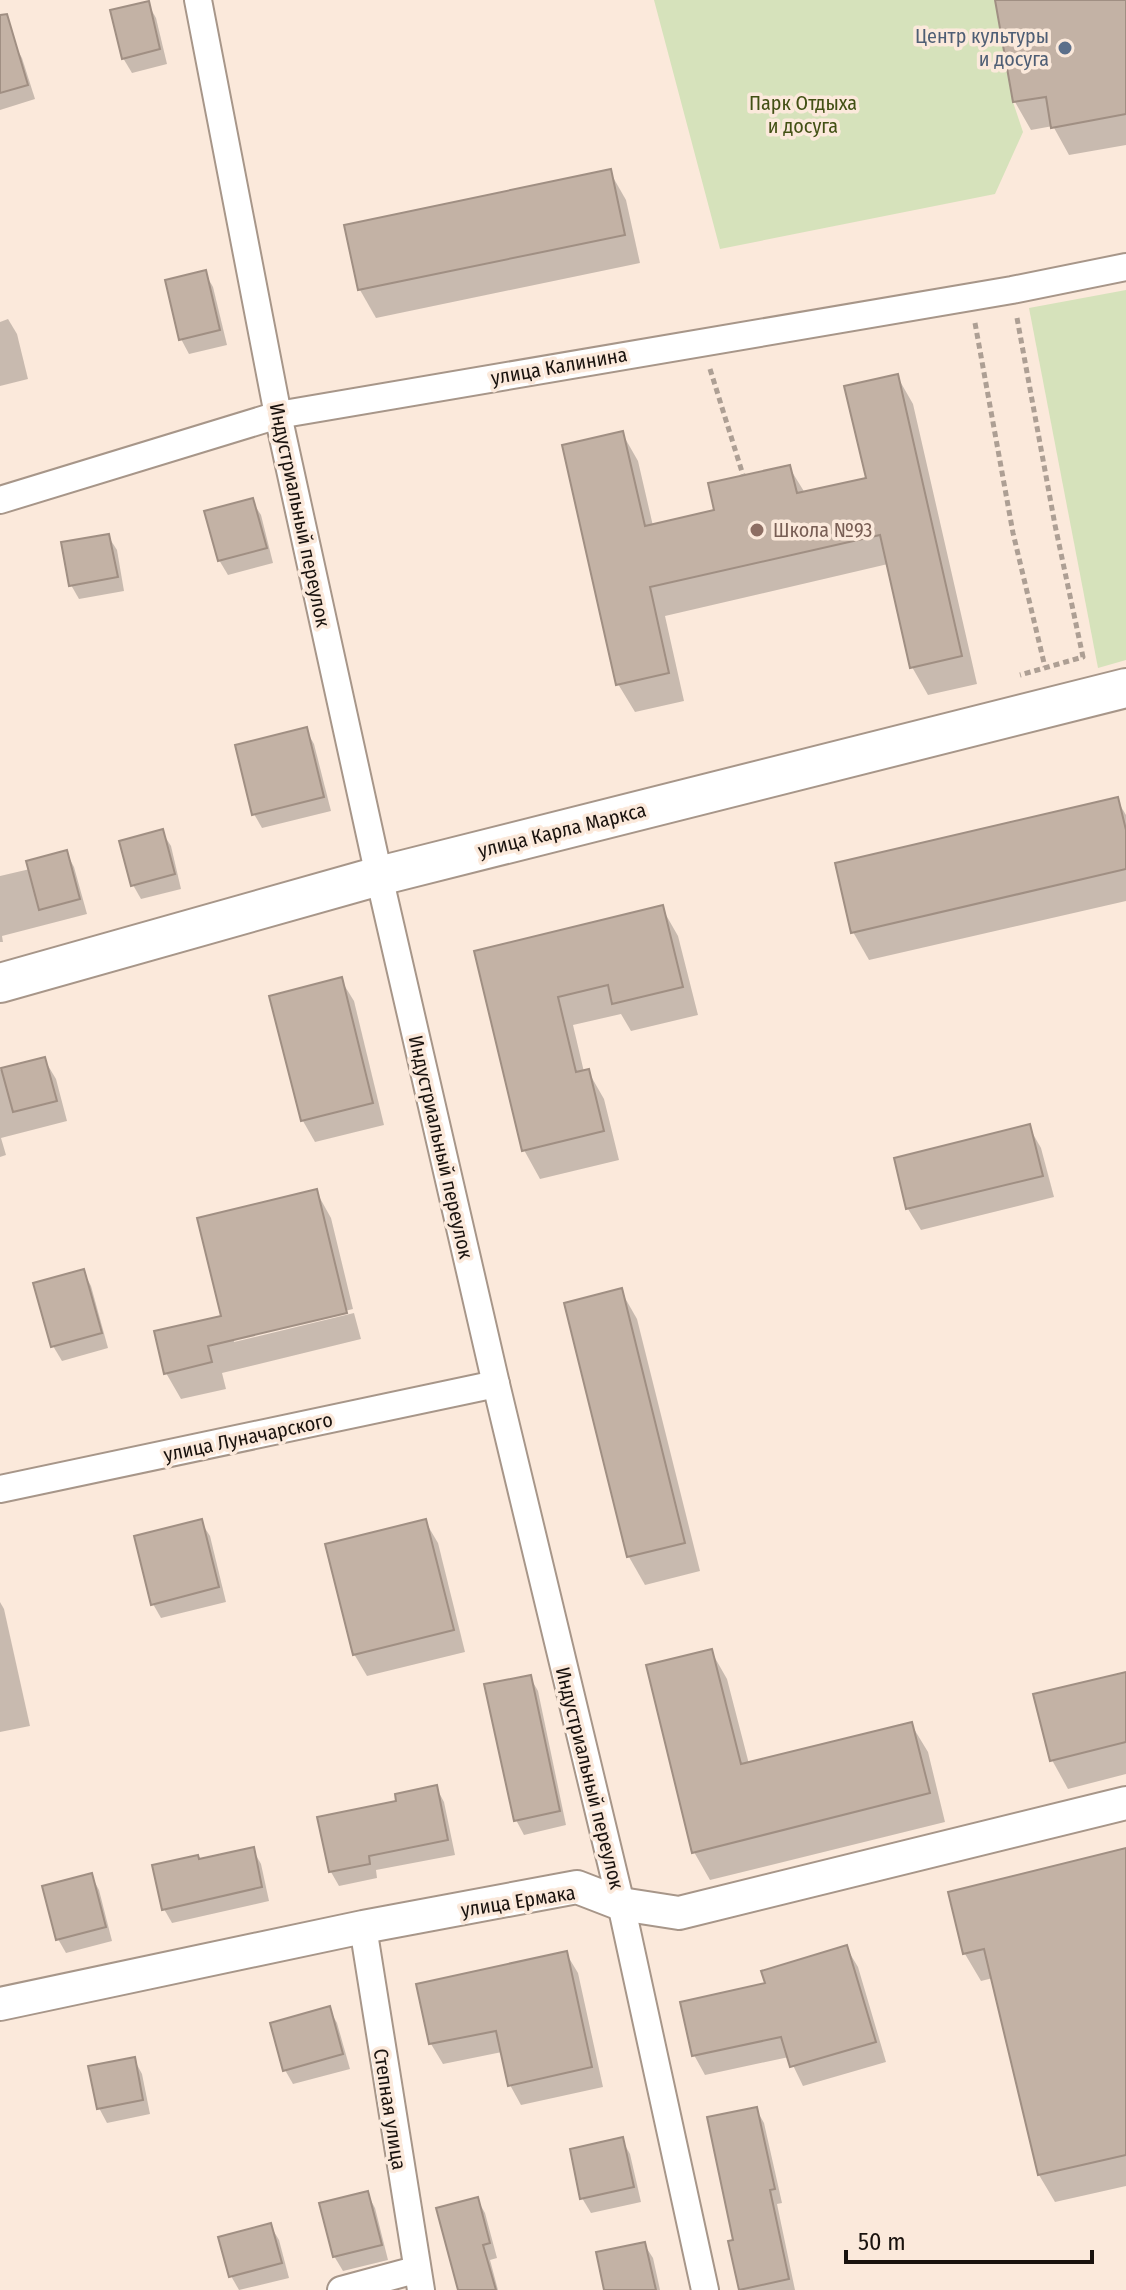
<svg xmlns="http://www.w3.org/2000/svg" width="1126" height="2290" font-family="'Fira Sans Condensed',sans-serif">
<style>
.green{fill:#d6e2bb}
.shadow{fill:#0003}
.building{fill:#c3b2a5;stroke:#a08f83;stroke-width:2}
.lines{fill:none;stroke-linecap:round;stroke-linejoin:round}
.minor-casing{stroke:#a79689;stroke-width:30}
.tertiary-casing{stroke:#a79689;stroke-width:36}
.secondary-casing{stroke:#a79689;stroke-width:42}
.path{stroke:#ad9f94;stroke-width:5;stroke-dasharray:6 4;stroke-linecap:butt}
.minor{stroke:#fff;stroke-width:26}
.tertiary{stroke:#fff;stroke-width:32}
.secondary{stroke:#fff;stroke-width:38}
.service-dot{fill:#5c6f8a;stroke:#fbe9db;stroke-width:3}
.education-dot{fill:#8d6e63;stroke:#fbe9db;stroke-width:3}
.labels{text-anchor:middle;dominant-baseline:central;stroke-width:7;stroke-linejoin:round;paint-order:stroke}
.service-label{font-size:20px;fill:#4e5e75;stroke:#fbe9db;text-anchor:end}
.park-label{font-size:20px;fill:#425014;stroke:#fbe9db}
.street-label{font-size:20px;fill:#19120e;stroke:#fbe9db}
.education-label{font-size:20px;fill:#785e54;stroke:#fbe9db;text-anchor:start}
</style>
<rect width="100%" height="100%" fill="#fbe9db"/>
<!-- green -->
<g class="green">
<polygon points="654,0 995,0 1013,102 1023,132 995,194 720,249"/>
<polygon points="1126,290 1126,660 1098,668 1029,308"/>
</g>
<!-- shadow -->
<g class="shadow">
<polygon points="997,0 1126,0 1126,145 1069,155 1053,126 1031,130 1015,102"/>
<polygon points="148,4 156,18 167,64 132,73 123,58"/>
<polygon points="14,44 22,58 35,99 0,110 0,48"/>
<polygon points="610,172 626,200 640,263 376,318 360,290"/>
<polygon points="205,273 213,287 227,345 189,354 181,339"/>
<polygon points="8,319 17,334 28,379 0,386 0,322"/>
<polygon points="897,376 913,404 977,684 928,695 912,667 888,564 665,616 684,701 635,712 618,684 622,433 638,461 653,526 716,512 789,467 805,493 868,479"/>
<polygon points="252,501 261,515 273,563 228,575 219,560"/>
<polygon points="108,536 117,550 124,591 79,599 71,585"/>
<polygon points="306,730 314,744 331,811 262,828 254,814"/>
<polygon points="1117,800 1126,815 1126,901 869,960 853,932"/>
<polygon points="162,832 171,846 181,889 141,899 133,885"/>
<polygon points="66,852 74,867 87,914 2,936 3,942 0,942 0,876 30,869"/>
<polygon points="662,908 678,936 698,1015 631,1031 621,1014 573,1025 584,1072 588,1071 604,1099 619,1160 540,1179 524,1150 476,952"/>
<polygon points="341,980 354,1001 384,1125 315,1142 303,1121 272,997"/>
<polygon points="44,1059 56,1079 67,1121 1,1138 6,1155 0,1157 0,1070"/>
<polygon points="1029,1127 1041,1148 1054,1197 921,1230 908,1209 896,1160"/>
<polygon points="316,1191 331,1218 353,1309 234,1338 234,1342 354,1313 361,1339 222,1373 226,1389 181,1399 166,1373 223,1317"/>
<polygon points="83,1271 91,1286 108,1348 62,1361 53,1346 36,1284"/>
<polygon points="621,1291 637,1319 700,1571 645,1585 629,1557"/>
<polygon points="425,1521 438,1543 465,1652 367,1676 354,1654"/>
<polygon points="201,1522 210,1536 226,1602 161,1618 153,1604"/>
<polygon points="0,1602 4,1609 30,1726 0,1732"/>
<polygon points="711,1651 727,1679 749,1764 911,1724 928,1752 945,1822 710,1880 694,1852"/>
<polygon points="1126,1674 1126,1774 1068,1789 1052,1760"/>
<polygon points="530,1677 538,1691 566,1825 524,1835 516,1820"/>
<polygon points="436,1787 444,1802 455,1855 376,1870 377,1878 339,1886 331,1872 398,1803"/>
<polygon points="253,1850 261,1864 269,1901 172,1923 164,1909"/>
<polygon points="1126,1858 1126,2186 1055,2202 1039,2175 993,1978 981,1981 965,1954 950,1894"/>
<polygon points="91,1875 99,1890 112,1941 66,1953 58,1939"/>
<polygon points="846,1947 858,1967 886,2062 803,2086 789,2057 705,2075 694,2055 768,1985"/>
<polygon points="566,1953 578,1973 603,2087 521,2105 510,2085 502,2052 443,2064 431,2044 419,1986"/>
<polygon points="329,2009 337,2023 350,2069 293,2084 285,2070"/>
<polygon points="134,2059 142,2074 150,2114 107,2123 99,2108"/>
<polygon points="756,2109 764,2123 782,2203 777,2204 795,2290 741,2290 731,2242 736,2241"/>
<polygon points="622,2140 630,2154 641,2202 591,2213 582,2198"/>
<polygon points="367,2193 375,2208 388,2260 343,2271 334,2256"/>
<polygon points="477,2199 485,2213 497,2258 490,2260 498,2290 459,2290"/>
<polygon points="270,2225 279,2240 289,2278 239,2290 231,2276"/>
<polygon points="644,2244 653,2258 660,2290 606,2290"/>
</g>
<!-- building -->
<g class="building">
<polygon points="995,0 1126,0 1126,114 1051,128 1046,97 1013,102"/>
<polygon points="149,1 160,49 122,59 110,10"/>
<polygon points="7,14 28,85 0,93 0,15"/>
<polygon points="611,169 625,235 358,290 344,225"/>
<polygon points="206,270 220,330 179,340 165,280"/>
<polygon points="898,374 962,656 910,668 880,535 650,587 669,673 616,685 562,445 623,431 645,526 714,510 708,483 790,465 797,493 866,478 844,386"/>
<polygon points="253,498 267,548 218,561 204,511"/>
<polygon points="109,534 118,577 69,586 61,542"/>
<polygon points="307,727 324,797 252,815 235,745"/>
<polygon points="1118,797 1126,830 1126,869 851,933 835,863"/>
<polygon points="163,829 175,874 131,886 119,841"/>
<polygon points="67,850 80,899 39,910 26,861"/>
<polygon points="663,905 683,987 612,1004 608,985 558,997 576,1072 589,1069 604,1131 522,1151 474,951"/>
<polygon points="342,977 373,1103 301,1121 269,996"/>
<polygon points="45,1057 57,1101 13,1112 1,1068"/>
<polygon points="1030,1124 1043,1176 906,1209 894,1158"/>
<polygon points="317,1189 347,1313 208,1346 212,1362 164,1374 154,1331 221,1316 197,1218"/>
<polygon points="84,1269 102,1333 51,1347 33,1283"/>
<polygon points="622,1288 685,1543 627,1557 564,1303"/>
<polygon points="202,1519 219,1587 151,1605 134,1536"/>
<polygon points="426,1519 454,1630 353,1655 325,1544"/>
<polygon points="712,1649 741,1764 912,1722 930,1793 692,1853 646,1665"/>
<polygon points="1126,1672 1126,1742 1050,1761 1033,1694"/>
<polygon points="531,1675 560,1811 514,1821 484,1684"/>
<polygon points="437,1785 448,1840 369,1856 370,1864 329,1872 317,1817 396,1801 395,1794"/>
<polygon points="254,1847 262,1887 162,1910 152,1865 198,1855 199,1859"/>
<polygon points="1126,1848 1126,2155 1038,2175 984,1949 963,1954 948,1892"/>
<polygon points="92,1873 106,1927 56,1940 42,1886"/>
<polygon points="847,1945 876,2042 790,2067 781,2037 692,2056 680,2002 765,1983 761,1971"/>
<polygon points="567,1951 592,2067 508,2086 496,2031 429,2044 416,1984"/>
<polygon points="330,2006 343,2054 283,2071 270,2023"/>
<polygon points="135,2057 143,2100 97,2109 88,2066"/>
<polygon points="757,2107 775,2189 770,2190 789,2279 739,2290 728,2241 733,2240 707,2117"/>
<polygon points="623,2137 634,2187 580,2199 570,2149"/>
<polygon points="368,2191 382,2245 333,2257 319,2203"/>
<polygon points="478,2197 490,2243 483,2245 496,2290 458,2290 436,2208"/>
<polygon points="271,2223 282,2263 229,2277 218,2237"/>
<polygon points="645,2242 656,2290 604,2290 596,2252"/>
</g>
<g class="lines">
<defs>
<g id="minor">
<polyline points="198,0 278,415 379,876 496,1384 621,1904 705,2290"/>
<polyline points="0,500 278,415 1012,290 1126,267"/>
<polyline points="0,1489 496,1384"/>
<polyline points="363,1927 421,2290"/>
<polyline points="341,2290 415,2270"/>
</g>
<polyline id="tertiary" points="0,2004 363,1927 577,1887 621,1904 679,1913 1126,1803"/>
<polyline id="secondary" points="0,983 379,876 1126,688"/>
</defs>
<!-- minor casing -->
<use href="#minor" class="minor-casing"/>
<!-- tertiary casing -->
<use href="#tertiary" class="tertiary-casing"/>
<!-- secondary casing -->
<use href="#secondary" class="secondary-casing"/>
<!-- path -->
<g class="path">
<polyline points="1017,318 1055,525 1083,657 1020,675"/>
<polyline points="975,323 1013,533 1045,667"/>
<polyline points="710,369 743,475"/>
</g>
<!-- minor -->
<use href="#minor" class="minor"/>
<!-- tertiary -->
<use href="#tertiary" class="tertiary"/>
<!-- secondary -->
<use href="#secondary" class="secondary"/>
</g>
<!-- markers -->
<circle class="service-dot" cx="1065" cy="48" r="8"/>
<circle class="education-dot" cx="757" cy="530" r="8"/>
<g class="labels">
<!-- service labels -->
<g class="service-label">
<text x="1049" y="36">Центр культуры<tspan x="1049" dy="23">и досуга</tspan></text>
</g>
<!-- park labels -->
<g class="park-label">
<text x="803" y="103">Парк Отдыха<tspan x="803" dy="23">и досуга</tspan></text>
</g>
<!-- street labels -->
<g class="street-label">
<text transform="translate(559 366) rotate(-10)">улица Калинина</text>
<text transform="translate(300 515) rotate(78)">Индустриальный переулок</text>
<text transform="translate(562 830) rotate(-14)">улица Карла Маркса</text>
<text transform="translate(441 1147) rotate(77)">Индустриальный переулок</text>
<text transform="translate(248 1437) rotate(-12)">улица Луначарского</text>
<text transform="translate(590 1778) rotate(76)">Индустриальный переулок</text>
<text transform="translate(518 1901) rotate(-9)">улица Ермака</text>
<text transform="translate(390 2109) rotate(81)">Степная улица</text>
</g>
<!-- education labels -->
<g class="education-label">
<text x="773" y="530">Школа №93</text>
</g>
</g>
<!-- scale -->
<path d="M846 2250v12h246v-12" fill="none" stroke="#19120e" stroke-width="4"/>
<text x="858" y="2250" font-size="24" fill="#19120e" stroke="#fbe9db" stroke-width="6" paint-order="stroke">50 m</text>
</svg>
